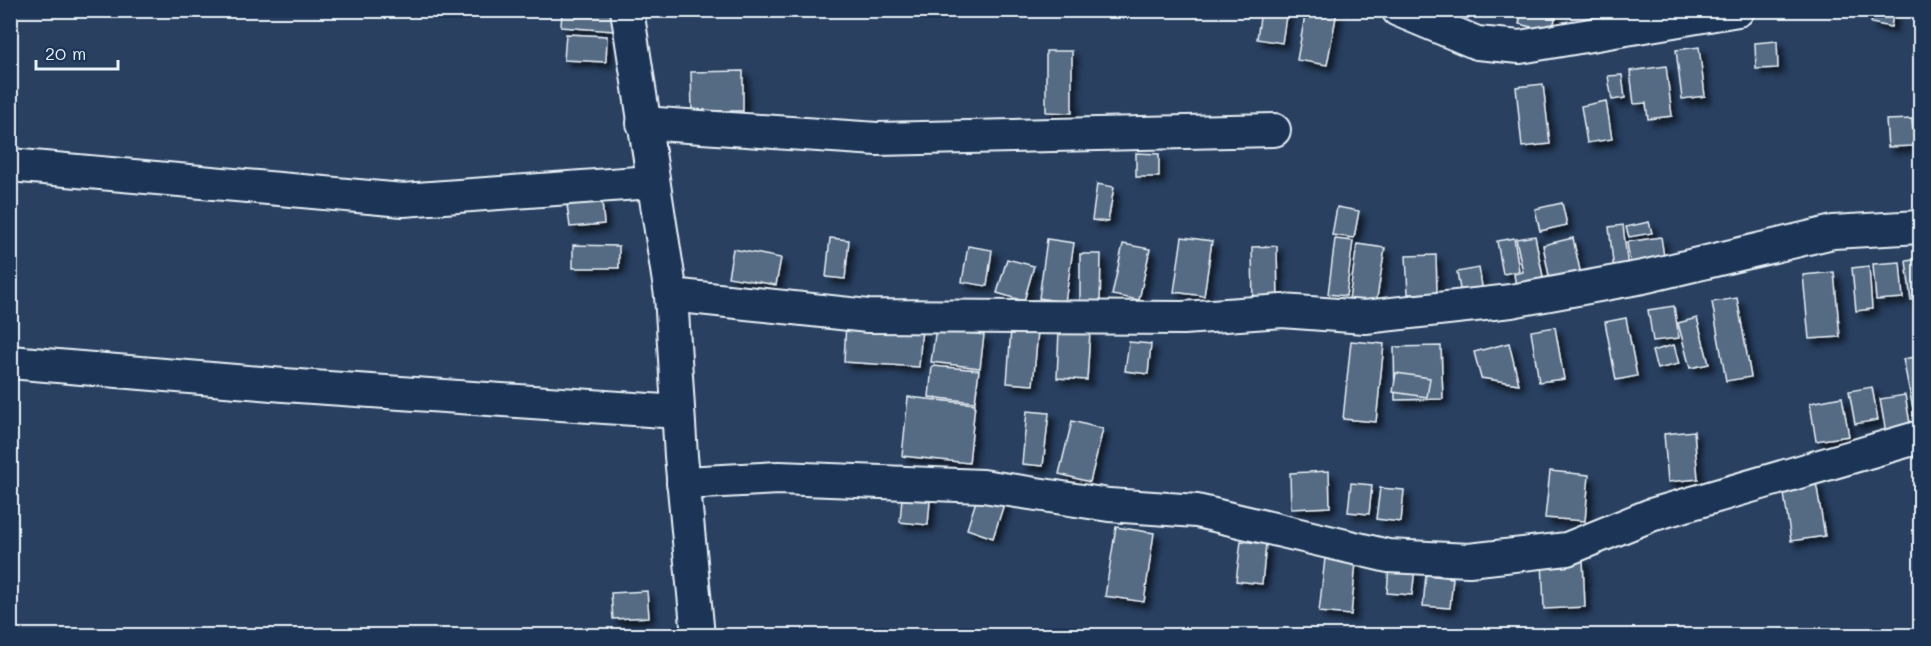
<svg xmlns="http://www.w3.org/2000/svg" width="1931" height="646" font-family="Mali,sans-serif">
<style>
.building{fill:#556a83;stroke:#e8f1f8;stroke-width:1.5;filter:url(#shadow)}
.lines{fill:none;stroke-linecap:round;stroke-linejoin:round}
.street-casing{stroke:#e8f1f8;stroke-width:36}
.street{stroke:#1d3557;stroke-width:32}
</style>
<defs>
<filter id="shadow"><feDropShadow dx="5.5" dy="5.5" stdDeviation="3" flood-color="#0009"/></filter>
</defs>
<rect width="100%" height="100%" fill="#294061"/>
<filter id="ink" filterUnits="userSpaceOnUse"><feTurbulence type="fractalNoise" baseFrequency=".0167" numOctaves="2"/><feDisplacementMap in="SourceGraphic" scale="12" xChannelSelector="R" yChannelSelector="G"/><feConvolveMatrix kernelMatrix="1 2 1 2 8 2 1 2 1" color-interpolation-filters="sRGB"/></filter>
<g filter="url(#ink)">
<!-- building -->
<g class="building">
<polygon points="562,10 615,10 614,31 561,27"/>
<polygon points="1261,10 1287,10 1282,43 1257,39"/>
<polygon points="1306,10 1337,12 1327,65 1297,60"/>
<polygon points="1522,10 1557,10 1552,32 1519,24"/>
<polygon points="1874,10 1894,10 1891,27 1871,23"/>
<polygon points="566,34 607,36 606,62 564,60"/>
<polygon points="1777,41 1778,68 1756,69 1755,43"/>
<polygon points="1699,47 1705,96 1682,99 1676,50"/>
<polygon points="1046,51 1072,51 1072,113 1046,112"/>
<polygon points="1666,66 1672,116 1648,119 1646,103 1634,104 1630,71"/>
<polygon points="743,71 743,111 692,111 691,72"/>
<polygon points="1622,75 1625,98 1612,100 1608,76"/>
<polygon points="1543,84 1550,144 1522,147 1516,87"/>
<polygon points="1606,101 1612,139 1587,143 1581,106"/>
<polygon points="1912,119 1914,146 1888,147 1886,120"/>
<polygon points="1136,153 1159,154 1159,177 1136,177"/>
<polygon points="1097,184 1114,187 1108,222 1092,220"/>
<polygon points="602,201 604,224 570,227 567,205"/>
<polygon points="1562,203 1567,225 1540,231 1535,209"/>
<polygon points="1337,207 1359,211 1354,238 1332,235"/>
<polygon points="1649,222 1652,233 1629,237 1626,227"/>
<polygon points="1623,225 1628,269 1614,271 1609,227"/>
<polygon points="1535,236 1545,287 1517,292 1514,274 1523,272 1516,239"/>
<polygon points="1182,237 1212,241 1204,296 1174,292"/>
<polygon points="1661,237 1666,270 1632,275 1627,242"/>
<polygon points="830,238 849,240 845,279 826,277"/>
<polygon points="1514,238 1519,271 1503,274 1497,241"/>
<polygon points="1573,238 1582,280 1551,286 1543,245"/>
<polygon points="1047,239 1074,243 1065,302 1039,298"/>
<polygon points="1335,239 1353,241 1346,296 1328,294"/>
<polygon points="1123,244 1150,249 1139,300 1112,295"/>
<polygon points="1357,244 1385,248 1376,304 1349,300"/>
<polygon points="573,245 619,246 619,268 573,268"/>
<polygon points="968,246 992,250 987,286 962,282"/>
<polygon points="1277,246 1278,305 1253,306 1252,247"/>
<polygon points="733,249 781,258 776,285 728,277"/>
<polygon points="1080,254 1101,254 1100,307 1080,307"/>
<polygon points="1436,255 1437,293 1408,294 1406,256"/>
<polygon points="1007,259 1034,266 1024,301 997,293"/>
<polygon points="1920,259 1920,299 1911,300 1906,261"/>
<polygon points="1900,262 1903,298 1876,300 1873,264"/>
<polygon points="1869,266 1872,309 1856,311 1852,268"/>
<polygon points="1479,268 1484,298 1462,301 1457,272"/>
<polygon points="1834,272 1840,337 1809,339 1803,275"/>
<polygon points="1737,298 1751,377 1726,381 1712,302"/>
<polygon points="1674,306 1679,338 1653,341 1648,310"/>
<polygon points="1626,318 1637,376 1616,380 1605,322"/>
<polygon points="1697,318 1709,364 1690,368 1678,323"/>
<polygon points="846,322 922,327 919,367 844,362"/>
<polygon points="1555,327 1564,379 1539,382 1531,331"/>
<polygon points="936,328 984,335 980,368 931,362"/>
<polygon points="1011,329 1038,331 1033,385 1007,383"/>
<polygon points="1059,330 1090,332 1087,380 1057,378"/>
<polygon points="1351,341 1384,344 1376,422 1343,419"/>
<polygon points="1129,342 1151,344 1148,374 1125,371"/>
<polygon points="1509,343 1519,384 1481,378 1474,352"/>
<polygon points="1674,345 1679,364 1657,369 1652,351"/>
<polygon points="1441,346 1443,399 1395,400 1394,347"/>
<polygon points="1920,356 1920,417 1915,418 1903,359"/>
<polygon points="932,366 979,370 975,402 929,397"/>
<polygon points="1396,373 1430,378 1427,397 1393,392"/>
<polygon points="1872,387 1878,420 1855,424 1849,391"/>
<polygon points="1905,395 1911,429 1886,433 1880,399"/>
<polygon points="908,397 975,404 969,463 902,456"/>
<polygon points="1842,397 1849,436 1816,441 1810,403"/>
<polygon points="1027,411 1049,413 1043,466 1022,464"/>
<polygon points="1072,421 1103,429 1090,482 1059,474"/>
<polygon points="1694,431 1698,479 1668,482 1664,434"/>
<polygon points="1329,471 1330,507 1291,509 1290,473"/>
<polygon points="1550,471 1589,475 1585,521 1545,518"/>
<polygon points="1816,482 1825,536 1791,541 1783,487"/>
<polygon points="1351,483 1372,485 1369,514 1348,512"/>
<polygon points="903,486 931,489 928,525 900,522"/>
<polygon points="1380,488 1404,490 1401,522 1376,519"/>
<polygon points="979,492 1005,501 993,538 967,529"/>
<polygon points="1116,527 1154,533 1144,602 1105,596"/>
<polygon points="1241,541 1266,544 1262,584 1236,581"/>
<polygon points="1325,558 1356,562 1351,615 1319,612"/>
<polygon points="1583,559 1585,607 1544,609 1542,560"/>
<polygon points="1389,566 1415,569 1412,595 1387,593"/>
<polygon points="1426,575 1453,578 1450,608 1423,606"/>
<polygon points="647,591 649,617 613,619 611,593"/>
</g>
<g class="lines">
<defs>
<g id="street">
<polyline points="627,10 671,295 681,456 698,636"/>
<polyline points="1398,10 1477,43 1520,47 1738,10"/>
<polyline points="643,123 877,139 1274,130"/>
<polyline points="10,165 403,200 652,182"/>
<polyline points="671,295 868,316 1183,318 1282,311 1365,317 1511,301 1643,277 1833,232 1920,227"/>
<polyline points="10,362 284,385 678,412"/>
<polyline points="683,483 779,478 983,486 1109,505 1197,511 1388,556 1469,560 1567,549 1651,515 1920,437"/>
</g>
</defs>
<!-- street casing -->
<use href="#street" class="street-casing"/>
<!-- street -->
<use href="#street" class="street"/>
</g>
</g>
<!-- margin -->
<rect width="1931" height="646" fill="none" stroke="#1d3557" stroke-width="36"/>
<rect x="18" y="18" width="1895" height="610" fill="none" stroke="#e8f1f8" stroke-width="2" filter="url(#ink)"/>
<!-- scale -->
<path d="M36 60v9h82v-9" fill="none" stroke="#e8f1f8" stroke-width="3"/>
<text x="45" y="60" font-size="18" fill="#e8f1f8" stroke="#1d3557" stroke-width="4.5" paint-order="stroke">20 m</text>
</svg>
